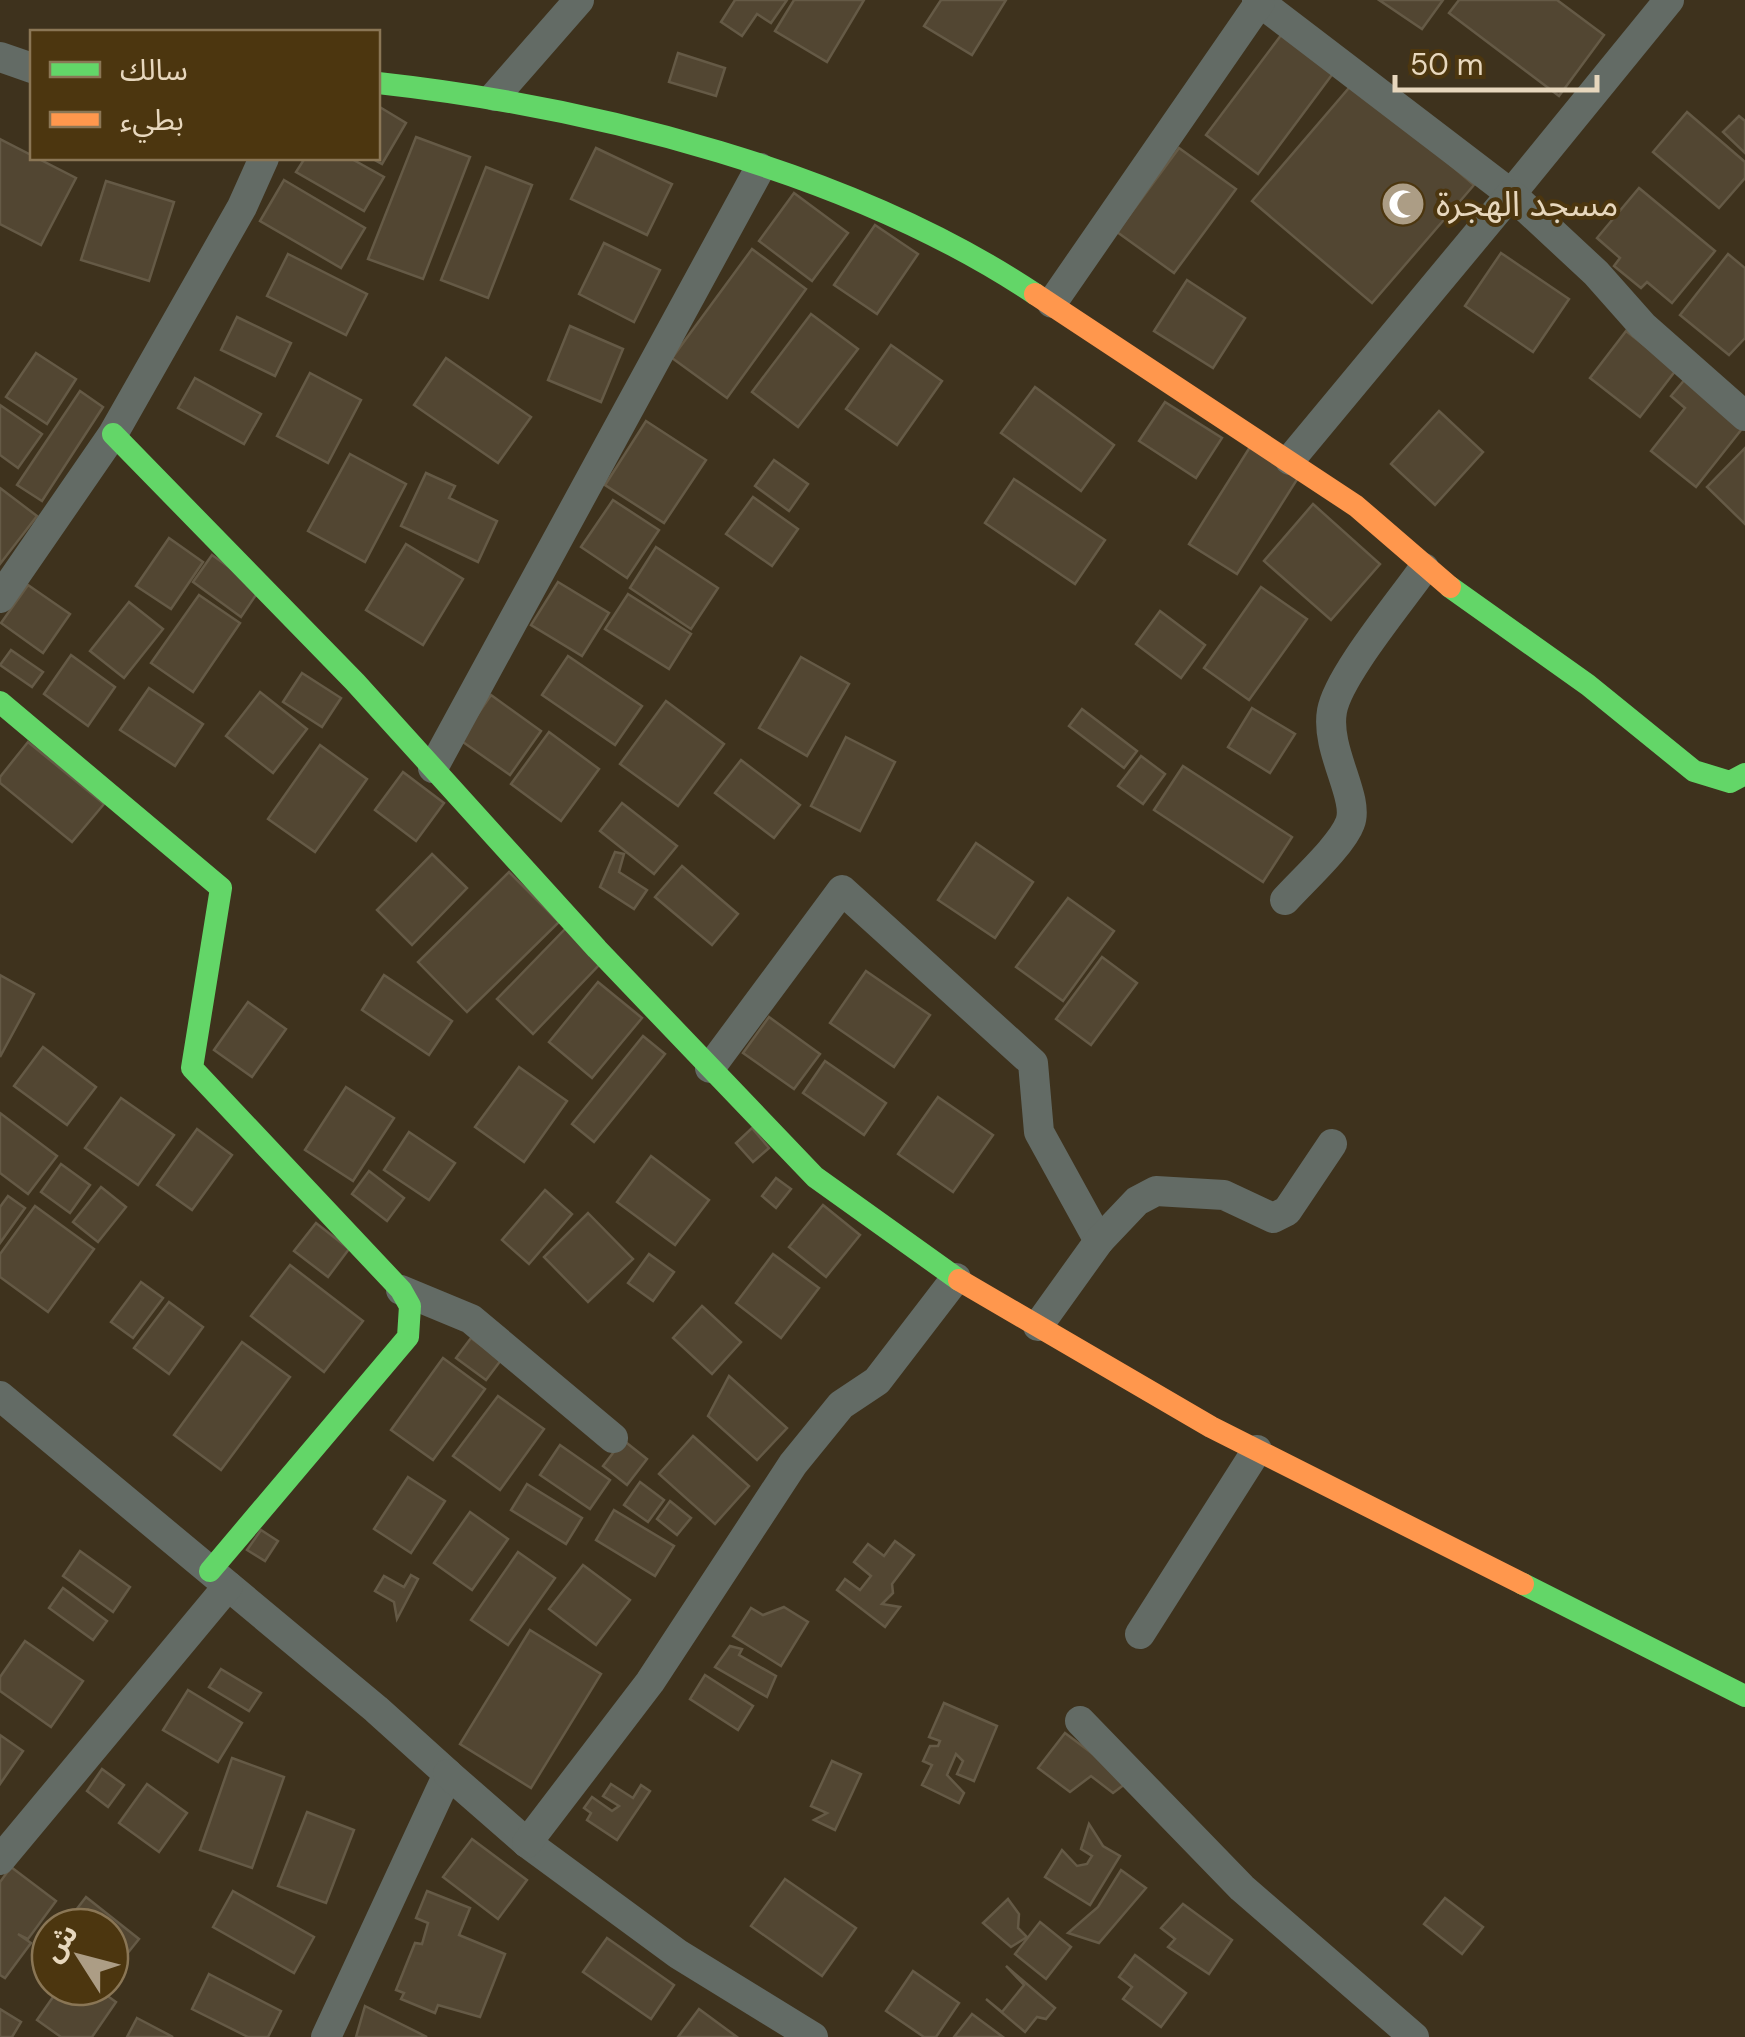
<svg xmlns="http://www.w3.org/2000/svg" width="1745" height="2037" font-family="'DM Sans','Noto Sans Arabic',sans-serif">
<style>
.building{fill:#524632;stroke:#655a46;stroke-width:2.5}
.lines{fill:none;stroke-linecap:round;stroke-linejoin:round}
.street{stroke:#636b65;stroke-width:30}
.fast{stroke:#63d668;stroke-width:22}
.slow{stroke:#ff974d;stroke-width:22}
.labels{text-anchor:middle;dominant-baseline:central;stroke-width:8;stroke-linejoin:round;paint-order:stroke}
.poi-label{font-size:35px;fill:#e7d7bd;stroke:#4c360f;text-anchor:start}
</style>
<rect width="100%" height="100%" fill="#3e321d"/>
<!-- building -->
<g class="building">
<polygon points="735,0 787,0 771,23 757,14 742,36 721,22"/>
<polygon points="794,0 864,0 827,62 775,31"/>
<polygon points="941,0 1006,0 972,55 924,26"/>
<polygon points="1379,0 1443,0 1422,29"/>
<polygon points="1459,0 1557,0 1604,35 1559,96 1449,13"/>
<polygon points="1285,30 1337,68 1258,174 1206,135"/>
<polygon points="678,53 725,68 716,96 669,82"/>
<polygon points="1354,82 1474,185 1372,303 1252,201"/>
<polygon points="378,106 406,123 382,164 371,158 378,158"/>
<polygon points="1687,112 1745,162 1745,178 1719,208 1653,152"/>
<polygon points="1739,116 1745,121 1745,153 1723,132"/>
<polygon points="416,137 470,157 423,279 368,259"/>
<polygon points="0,139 76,178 41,245 0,224"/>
<polygon points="596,148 672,184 647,235 571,199"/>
<polygon points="1179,148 1236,189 1174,273 1117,232"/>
<polygon points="305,158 350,158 384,177 364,211 296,172"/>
<polygon points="486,167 532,185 488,298 441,280"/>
<polygon points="284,180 365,228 341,268 260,221"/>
<polygon points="106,181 174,202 149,281 81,260"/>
<polygon points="1639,188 1715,251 1672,303 1647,282 1641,288 1614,266 1620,258 1597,238"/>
<polygon points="794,193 848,233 812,281 759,241"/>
<polygon points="875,225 918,254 877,314 834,285"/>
<polygon points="604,243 660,270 634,322 579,294"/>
<polygon points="752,249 806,289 727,398 672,358"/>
<polygon points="1501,253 1569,299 1533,352 1465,306"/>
<polygon points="288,254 367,294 346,335 267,296"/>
<polygon points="1728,254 1745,268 1745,338 1729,355 1680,315"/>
<polygon points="1187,280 1245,318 1213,368 1154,331"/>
<polygon points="811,314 858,349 798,427 752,392"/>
<polygon points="237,317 291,343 275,376 221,350"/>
<polygon points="570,326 623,349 601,402 548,380"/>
<polygon points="1626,331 1676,370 1640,417 1590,378"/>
<polygon points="891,345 942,381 897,445 846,409"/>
<polygon points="36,353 76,379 47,424 6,397"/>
<polygon points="446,358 531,417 498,463 414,405"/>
<polygon points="310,373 361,400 328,463 277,436"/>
<polygon points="195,378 261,414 244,444 178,408"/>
<polygon points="1686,378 1745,425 1696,487 1651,451 1685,408 1671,396"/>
<polygon points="1035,387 1114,445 1081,491 1001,433"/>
<polygon points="80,391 103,407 42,501 17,485"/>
<polygon points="1165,402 1222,438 1196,478 1139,441"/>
<polygon points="0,405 42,434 18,468 0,455"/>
<polygon points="1439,411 1483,452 1435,505 1391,464"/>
<polygon points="646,421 706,460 664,523 605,485"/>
<polygon points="1250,447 1298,478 1237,574 1189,544"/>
<polygon points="1745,448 1745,524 1707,487"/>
<polygon points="350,454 406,484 365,562 308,531"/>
<polygon points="774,460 808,484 789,511 755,486"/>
<polygon points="426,473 455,486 449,498 497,521 478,562 401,526"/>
<polygon points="1014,479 1105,540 1075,584 985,523"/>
<polygon points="0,488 37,516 0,564"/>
<polygon points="753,497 798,529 772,566 726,534"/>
<polygon points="613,500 659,530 627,578 581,547"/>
<polygon points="1313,504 1380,564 1331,620 1264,561"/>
<polygon points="169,538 203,562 171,609 136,586"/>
<polygon points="406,544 463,579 423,645 366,610"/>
<polygon points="656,547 718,588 691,629 630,588"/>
<polygon points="212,555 260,589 241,617 193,582"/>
<polygon points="558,582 609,613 582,656 531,625"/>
<polygon points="28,585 70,614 43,653 1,623"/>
<polygon points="1261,587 1307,619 1249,700 1204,668"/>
<polygon points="628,594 691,634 669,669 605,629"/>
<polygon points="199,595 240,623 193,692 151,663"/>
<polygon points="129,602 163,629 124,678 90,651"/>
<polygon points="1160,611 1205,645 1181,678 1136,644"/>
<polygon points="11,650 43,672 32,687 0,665"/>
<polygon points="71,655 115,687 88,726 44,694"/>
<polygon points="568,656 642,706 615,745 542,695"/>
<polygon points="801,657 849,684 807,756 759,728"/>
<polygon points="302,673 341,698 322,727 283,702"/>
<polygon points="149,688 203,724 175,766 120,730"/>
<polygon points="260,692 307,729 273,773 226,736"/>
<polygon points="491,695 541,731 510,775 460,740"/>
<polygon points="666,701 724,744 678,806 620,764"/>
<polygon points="1252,708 1295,734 1270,773 1228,747"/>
<polygon points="1082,709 1137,751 1124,768 1069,726"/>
<polygon points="549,732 599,769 561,821 511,784"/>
<polygon points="846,737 895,762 860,831 811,806"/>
<polygon points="28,742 104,804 72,842 0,783 0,777"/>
<polygon points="320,745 367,779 315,852 268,819"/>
<polygon points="1141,756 1165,774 1143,804 1118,786"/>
<polygon points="741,760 800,805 774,838 715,793"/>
<polygon points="1183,766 1292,837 1263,882 1154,810"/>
<polygon points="403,772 444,803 416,841 375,810"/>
<polygon points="622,803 677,846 654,874 600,831"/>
<polygon points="976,843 1033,882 995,938 938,900"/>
<polygon points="615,852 624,854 619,872 647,890 634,909 600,887"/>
<polygon points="432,854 467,888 412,945 377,910"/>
<polygon points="682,866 738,914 712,945 655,897"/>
<polygon points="509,872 559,922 467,1012 418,962"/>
<polygon points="1068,898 1114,931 1063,1001 1016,967"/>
<polygon points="566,928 601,963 533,1034 497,999"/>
<polygon points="1102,957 1137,983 1091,1045 1056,1019"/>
<polygon points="866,971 930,1015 894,1067 830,1023"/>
<polygon points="0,975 34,994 0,1057"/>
<polygon points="384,975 452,1021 429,1055 362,1010"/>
<polygon points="598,982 642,1018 592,1078 549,1042"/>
<polygon points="248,1002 286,1029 252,1077 214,1050"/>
<polygon points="769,1017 820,1054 794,1089 743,1053"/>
<polygon points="643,1036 665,1054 594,1142 572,1124"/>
<polygon points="43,1047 96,1087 67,1125 14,1086"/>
<polygon points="825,1061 886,1103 864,1135 803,1093"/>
<polygon points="519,1067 567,1101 524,1162 475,1127"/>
<polygon points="346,1087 394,1118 353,1181 305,1150"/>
<polygon points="938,1097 993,1135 953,1192 898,1154"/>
<polygon points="121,1098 174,1135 138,1185 85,1148"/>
<polygon points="0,1113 57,1156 28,1194 0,1173"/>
<polygon points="752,1128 769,1148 753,1162 736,1143"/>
<polygon points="197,1129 232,1155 192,1210 157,1185"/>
<polygon points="409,1132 455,1163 429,1200 384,1170"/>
<polygon points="651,1156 709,1200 675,1245 617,1202"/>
<polygon points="61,1164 90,1185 70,1213 41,1192"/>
<polygon points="369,1171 404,1198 387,1221 352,1194"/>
<polygon points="776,1178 791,1189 776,1208 762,1196"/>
<polygon points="101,1187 126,1207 98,1242 73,1222"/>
<polygon points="545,1190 572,1214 529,1264 502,1240"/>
<polygon points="8,1196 25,1208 0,1243 0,1207"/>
<polygon points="823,1205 860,1235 826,1277 789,1247"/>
<polygon points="35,1206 94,1249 48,1312 0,1277 0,1254"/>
<polygon points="588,1213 633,1259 588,1302 544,1257"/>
<polygon points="316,1223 349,1249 328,1277 294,1251"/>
<polygon points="649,1254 674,1272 653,1301 628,1283"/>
<polygon points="773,1254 819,1288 781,1338 736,1303"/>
<polygon points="290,1265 363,1321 324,1372 251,1316"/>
<polygon points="141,1282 163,1298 133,1338 111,1322"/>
<polygon points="169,1302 203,1327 169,1374 134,1348"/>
<polygon points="702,1306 741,1342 712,1374 673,1338"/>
<polygon points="471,1338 501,1360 486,1380 456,1358"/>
<polygon points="242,1342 290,1377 221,1470 174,1435"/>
<polygon points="443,1358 485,1389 433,1460 391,1430"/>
<polygon points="729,1376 787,1428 757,1460 708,1416"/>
<polygon points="498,1396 544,1429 500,1490 453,1456"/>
<polygon points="693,1436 749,1486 715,1524 659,1474"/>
<polygon points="623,1440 647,1459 627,1485 603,1466"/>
<polygon points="560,1445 610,1480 590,1509 540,1475"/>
<polygon points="408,1477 445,1501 411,1553 374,1529"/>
<polygon points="640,1482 664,1500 648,1522 624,1505"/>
<polygon points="527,1484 582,1518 566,1544 511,1510"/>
<polygon points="670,1501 691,1518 677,1535 657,1519"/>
<polygon points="614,1510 674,1546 655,1576 596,1540"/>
<polygon points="470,1512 508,1539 472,1590 434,1563"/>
<polygon points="261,1530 278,1541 265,1561 247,1550"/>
<polygon points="895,1541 914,1555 892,1584 893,1593 882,1604 900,1607 885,1627 837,1590 845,1579 860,1590 871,1576 854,1562 868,1544 884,1556"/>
<polygon points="80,1551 130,1587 113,1612 63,1576"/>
<polygon points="518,1552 555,1578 508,1645 471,1620"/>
<polygon points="583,1565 630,1600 596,1645 549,1609"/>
<polygon points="411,1575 418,1579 397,1619 394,1602 375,1591 384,1576 404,1587"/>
<polygon points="63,1588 107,1621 93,1640 49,1608"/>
<polygon points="784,1607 808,1622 781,1666 733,1636 751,1608 763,1615"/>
<polygon points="530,1630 601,1674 531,1788 460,1744"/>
<polygon points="25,1641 83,1681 51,1727 0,1691 0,1677"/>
<polygon points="730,1646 742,1649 739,1655 776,1676 767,1697 715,1667"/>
<polygon points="221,1669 261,1693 249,1711 209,1687"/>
<polygon points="705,1675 753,1706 738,1730 690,1699"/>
<polygon points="188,1690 242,1723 218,1762 163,1730"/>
<polygon points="944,1703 997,1726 974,1781 957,1774 963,1761 956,1754 947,1775 964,1793 959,1803 922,1785 932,1765 923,1761 930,1746 938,1746 940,1741 929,1737"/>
<polygon points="1065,1733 1129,1781 1113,1793 1091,1776 1070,1792 1038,1768"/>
<polygon points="0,1735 23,1751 0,1784"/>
<polygon points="232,1758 284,1777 252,1868 200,1850"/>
<polygon points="832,1761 861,1774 835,1830 814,1820 827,1813 811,1806"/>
<polygon points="102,1769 124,1785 108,1807 87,1791"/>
<polygon points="147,1784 187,1813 159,1852 119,1823"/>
<polygon points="611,1784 633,1798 641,1785 650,1791 617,1840 587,1820 591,1813 584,1808 592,1797 612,1811 619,1806 603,1796"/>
<polygon points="307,1812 354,1830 326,1903 278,1886"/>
<polygon points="1089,1824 1103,1846 1120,1856 1090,1905 1045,1877 1062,1850 1077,1866 1087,1864 1092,1856 1081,1849"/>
<polygon points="472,1839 527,1880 498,1919 443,1877"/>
<polygon points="11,1867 56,1901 28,1939 18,1934 31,1943 5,1978 0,1975 0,1882"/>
<polygon points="1121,1870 1146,1888 1099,1943 1068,1933 1098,1907"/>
<polygon points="785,1879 856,1928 822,1976 751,1926"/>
<polygon points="233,1891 314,1937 294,1973 213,1927"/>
<polygon points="427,1891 470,1908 459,1935 505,1954 480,2017 438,2005 435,2013 401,1999 404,1993 396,1990 415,1943 422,1944 428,1923 416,1918"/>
<polygon points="86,1897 139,1939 110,1975 110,1927 63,1927"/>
<polygon points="1445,1898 1483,1927 1462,1954 1424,1924"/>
<polygon points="1008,1899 1019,1914 1018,1928 1027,1937 1011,1947 983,1923"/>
<polygon points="1183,1904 1232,1940 1209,1974 1168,1947 1175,1939 1161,1928"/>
<polygon points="1040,1922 1071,1947 1046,1979 1015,1954"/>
<polygon points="607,1938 674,1985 651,2019 583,1972"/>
<polygon points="1135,1955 1186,1993 1161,2027 1123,1999 1132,1987 1119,1977"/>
<polygon points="1006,1966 1055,2008 1046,2019 1037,2017 1025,2032 986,1999 1002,2012 1024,1985"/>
<polygon points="913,1971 959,2003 936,2037 924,2037 886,2011"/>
<polygon points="209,1974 281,2011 268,2037 248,2037 192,2009"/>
<polygon points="60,1987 95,1987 116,2002 92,2037 61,2037 37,2020"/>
<polygon points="365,2006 427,2037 356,2037"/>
<polygon points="0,2009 21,2022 12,2037 0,2037"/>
<polygon points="699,2009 737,2037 678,2037"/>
<polygon points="972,2014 1003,2037 954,2037"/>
<polygon points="137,2018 173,2037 127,2037"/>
</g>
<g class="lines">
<!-- street -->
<g class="street">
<polyline points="1257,0 1511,194 1669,0"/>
<polyline points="0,57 32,68"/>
<polyline points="495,96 579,0"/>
<polyline points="1052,303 1260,2"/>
<polyline points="1290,460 1511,194 1596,273 1643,326 1745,416"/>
<polyline points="0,598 113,434 242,207 264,158"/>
<polyline points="433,768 760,168"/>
<path d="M1285,900C1302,881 1342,845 1350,823C1360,798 1325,750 1332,711C1338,676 1401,601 1424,568"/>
<polyline points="710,1068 842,890 1033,1063 1039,1132 1099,1241"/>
<polyline points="401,1290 471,1319 613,1438"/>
<polyline points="1038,1326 1099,1241 1137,1201 1156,1191 1224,1195 1273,1218 1287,1211 1332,1144"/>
<polyline points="0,1396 376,1709 448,1774 326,2037"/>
<polyline points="1140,1634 1257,1450"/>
<polyline points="1080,1721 1242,1888 1414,2037"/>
<polyline points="448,1774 527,1843 678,1954 813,2037"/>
<polyline points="527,1843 650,1682 793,1464 841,1405 877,1381 956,1278"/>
<polyline points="0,1860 228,1586"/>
</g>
<!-- fast -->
<g class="fast">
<path d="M378,83C595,107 852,172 1035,294"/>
<polyline points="113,434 355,682 597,949 815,1177 959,1280"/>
<polyline points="1450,587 1588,685 1694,771 1730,782 1745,774"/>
<polyline points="0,702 221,888 192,1068 401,1290 410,1306 408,1337 210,1571"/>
<polyline points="1523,1584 1745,1696"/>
</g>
<!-- slow -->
<g class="slow">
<polyline points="1035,294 1356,506 1450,587"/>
<polyline points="959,1280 1211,1427 1523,1584"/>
</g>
</g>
<!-- icons -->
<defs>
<symbol id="mosque-disc" viewBox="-11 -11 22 22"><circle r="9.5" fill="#ac9d85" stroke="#4c360f"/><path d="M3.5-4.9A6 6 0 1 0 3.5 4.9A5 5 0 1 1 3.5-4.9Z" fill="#fff"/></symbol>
</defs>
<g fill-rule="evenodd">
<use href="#mosque-disc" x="1378" y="179" width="50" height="50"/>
</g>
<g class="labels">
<!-- poi labels -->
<g class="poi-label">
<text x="1436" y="204">مسجد الهجرة</text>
</g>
</g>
<!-- legend -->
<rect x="30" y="30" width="350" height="130" fill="#4c360f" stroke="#8a7655" stroke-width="2.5"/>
<rect x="50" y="62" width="50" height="15" fill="#63d668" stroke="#8a7655" stroke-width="2.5"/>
<text x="120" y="80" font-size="30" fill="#e7d7bd">سالك</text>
<rect x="50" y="112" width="50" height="15" fill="#ff974d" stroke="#8a7655" stroke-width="2.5"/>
<text x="120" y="130" font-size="30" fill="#e7d7bd">بطيء</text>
<!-- north arrow -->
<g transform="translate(80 1957) rotate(306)"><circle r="48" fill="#4c360f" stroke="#8a7655" stroke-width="2.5"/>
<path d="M0-8L18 38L0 25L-18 38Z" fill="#ac9d85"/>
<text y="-15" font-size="28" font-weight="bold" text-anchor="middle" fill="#e7d7bd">ش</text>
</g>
<!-- scale -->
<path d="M1395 75v15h202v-15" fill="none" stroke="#e7d7bd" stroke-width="5"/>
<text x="1410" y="75" font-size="30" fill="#e7d7bd" stroke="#4c360f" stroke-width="8" paint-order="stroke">50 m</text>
</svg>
